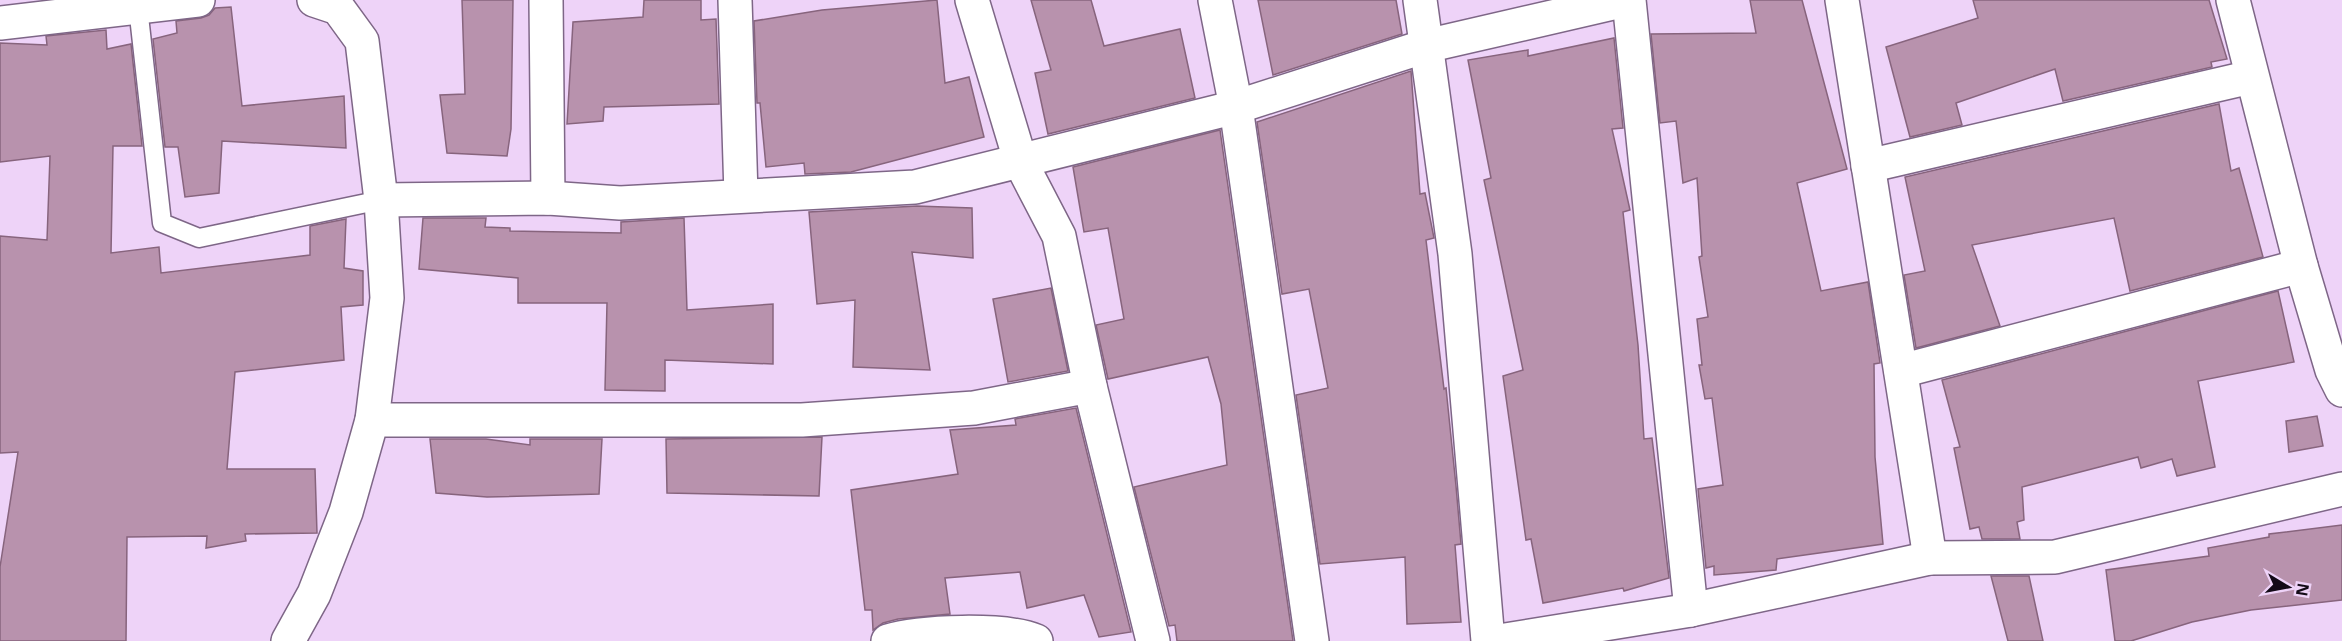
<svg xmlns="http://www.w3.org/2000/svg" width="2342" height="641" font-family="'Noto Sans',sans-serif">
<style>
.building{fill:#b892ad;stroke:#87647d;stroke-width:1.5}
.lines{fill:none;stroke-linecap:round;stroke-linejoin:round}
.service-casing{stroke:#7e6687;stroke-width:21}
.minor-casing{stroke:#7e6687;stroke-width:36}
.service{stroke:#fff;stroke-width:18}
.minor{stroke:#fff;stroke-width:33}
</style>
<rect width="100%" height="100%" fill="#eed3f8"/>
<!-- building -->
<g class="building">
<polygon points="462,0 513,0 511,129 507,156 447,153 440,95 465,94"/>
<polygon points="644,0 701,0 701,20 716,19 719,104 604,107 603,121 567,124 573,22 643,17"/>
<polygon points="937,0 945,83 969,77 984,137 851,172 805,174 804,163 766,167 760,103 757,103 754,21 822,10"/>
<polygon points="1031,0 1091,0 1104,46 1180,29 1195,98 1048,134 1035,73 1051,70"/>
<polygon points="1258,0 1396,0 1402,34 1273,75"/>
<polygon points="1750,0 1802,0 1847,169 1797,183 1821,291 1868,282 1880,363 1874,364 1875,457 1883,544 1777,559 1776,570 1714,575 1714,566 1706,568 1698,489 1723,485 1712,398 1705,399 1699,365 1702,365 1697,319 1708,317 1699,257 1702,256 1697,178 1683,183 1676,121 1660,123 1651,34 1756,33"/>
<polygon points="1973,0 2209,0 2227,59 2211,62 2212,67 2063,101 2055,69 1956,103 1962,125 1910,137 1886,47 1978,18"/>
<polygon points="231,7 242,106 344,96 346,148 222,141 219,193 185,197 178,147 165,147 153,39 177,33 176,21 201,18 209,15 215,8"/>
<polygon points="106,30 107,49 131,44 142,146 113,146 111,253 159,247 161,273 310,255 310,226 346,219 344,268 363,271 363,305 341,307 344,360 235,372 227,469 315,469 317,533 245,534 246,541 206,548 207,536 127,537 126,641 0,641 0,567 18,452 0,453 0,236 47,240 50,156 0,162 0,43 47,45 46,36"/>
<polygon points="1614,38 1623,128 1612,129 1630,210 1623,212 1638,345 1644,439 1652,438 1669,578 1624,591 1623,588 1543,603 1531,539 1526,540 1503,376 1523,370 1484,180 1491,178 1468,60 1528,50 1528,56"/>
<polygon points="1411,71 1420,194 1425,193 1434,238 1426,240 1444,389 1446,388 1456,486 1461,544 1455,545 1461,622 1407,624 1405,557 1320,564 1296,395 1328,388 1309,289 1282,294 1257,122"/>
<polygon points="2219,104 2231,171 2239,168 2263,257 2130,291 2114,218 1972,245 2000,326 1916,348 1904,275 1925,271 1905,177"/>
<polygon points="1220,130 1293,641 1177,641 1175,625 1169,626 1134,487 1227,465 1221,404 1208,357 1108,379 1096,325 1124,319 1108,228 1084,232 1073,167"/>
<polygon points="917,206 972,208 973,258 912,252 930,370 853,367 855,300 817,304 809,212"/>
<polygon points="423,218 486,218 485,227 510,228 510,231 621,233 621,222 684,218 687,310 773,304 773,364 665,360 665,391 605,390 607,303 518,303 518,278 419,269"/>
<polygon points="1051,288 1068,371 1008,382 993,299"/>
<polygon points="2278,291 2294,362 2198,381 2215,467 2177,476 2172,459 2141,468 2138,457 2022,487 2024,520 2017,522 2020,539 1982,539 1979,527 1970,529 1954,448 1960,447 1942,380"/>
<polygon points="1076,408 1131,632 1099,637 1084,595 1027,608 1020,572 945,578 950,614 898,619 883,623 873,630 872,610 865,610 851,490 958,474 950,430 1016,425 1015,419"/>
<polygon points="2317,416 2323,446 2289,452 2286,421"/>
<polygon points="822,437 819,496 667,493 666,439"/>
<polygon points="430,439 486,439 530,445 530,439 602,439 599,494 487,497 436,493"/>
<polygon points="2342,525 2342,600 2251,610 2192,622 2131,641 2115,641 2106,570 2209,556 2208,548 2269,537 2269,534"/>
<polygon points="1991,576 2029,576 2043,641 2008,641"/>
</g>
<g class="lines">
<defs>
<polyline id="service" points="138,7 162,223 199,238 381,200"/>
<g id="minor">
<polyline points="314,0 338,8 362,41 381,200 387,298 372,420"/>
<polyline points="546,0 548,198"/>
<polyline points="735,0 741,195"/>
<polyline points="972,0 1021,163 1059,236 1090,386 1153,641"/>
<polyline points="1215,0 1236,107 1312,641"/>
<polyline points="1420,0 1455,254 1488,641"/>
<polyline points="1629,0 1691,610"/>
<polyline points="1842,0 1930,558"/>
<polyline points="2233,0 2301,266 2332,370 2342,390"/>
<polyline points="0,23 198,0"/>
<polyline points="1868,166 2251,77"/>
<polyline points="381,200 548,198 620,203 915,187 1236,107 1426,46 1626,0"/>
<polyline points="1901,371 2301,266"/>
<polyline points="288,641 314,594 346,512 372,420 802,420 974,408 1090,386"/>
<path d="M888,641C919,631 1006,628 1036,641"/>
<polyline points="1499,641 1691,610 1930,558 2055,557 2342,489"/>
</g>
</defs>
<!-- service casing -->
<use href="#service" class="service-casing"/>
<!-- minor casing -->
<use href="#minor" class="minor-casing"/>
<!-- service -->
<use href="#service" class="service"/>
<!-- minor -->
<use href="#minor" class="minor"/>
</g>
<!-- north arrow -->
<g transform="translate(2288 587) rotate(100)" stroke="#eed3f8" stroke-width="4.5" paint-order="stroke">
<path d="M0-4.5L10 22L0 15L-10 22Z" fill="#130a17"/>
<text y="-9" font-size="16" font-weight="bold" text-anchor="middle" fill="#130a17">N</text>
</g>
</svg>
